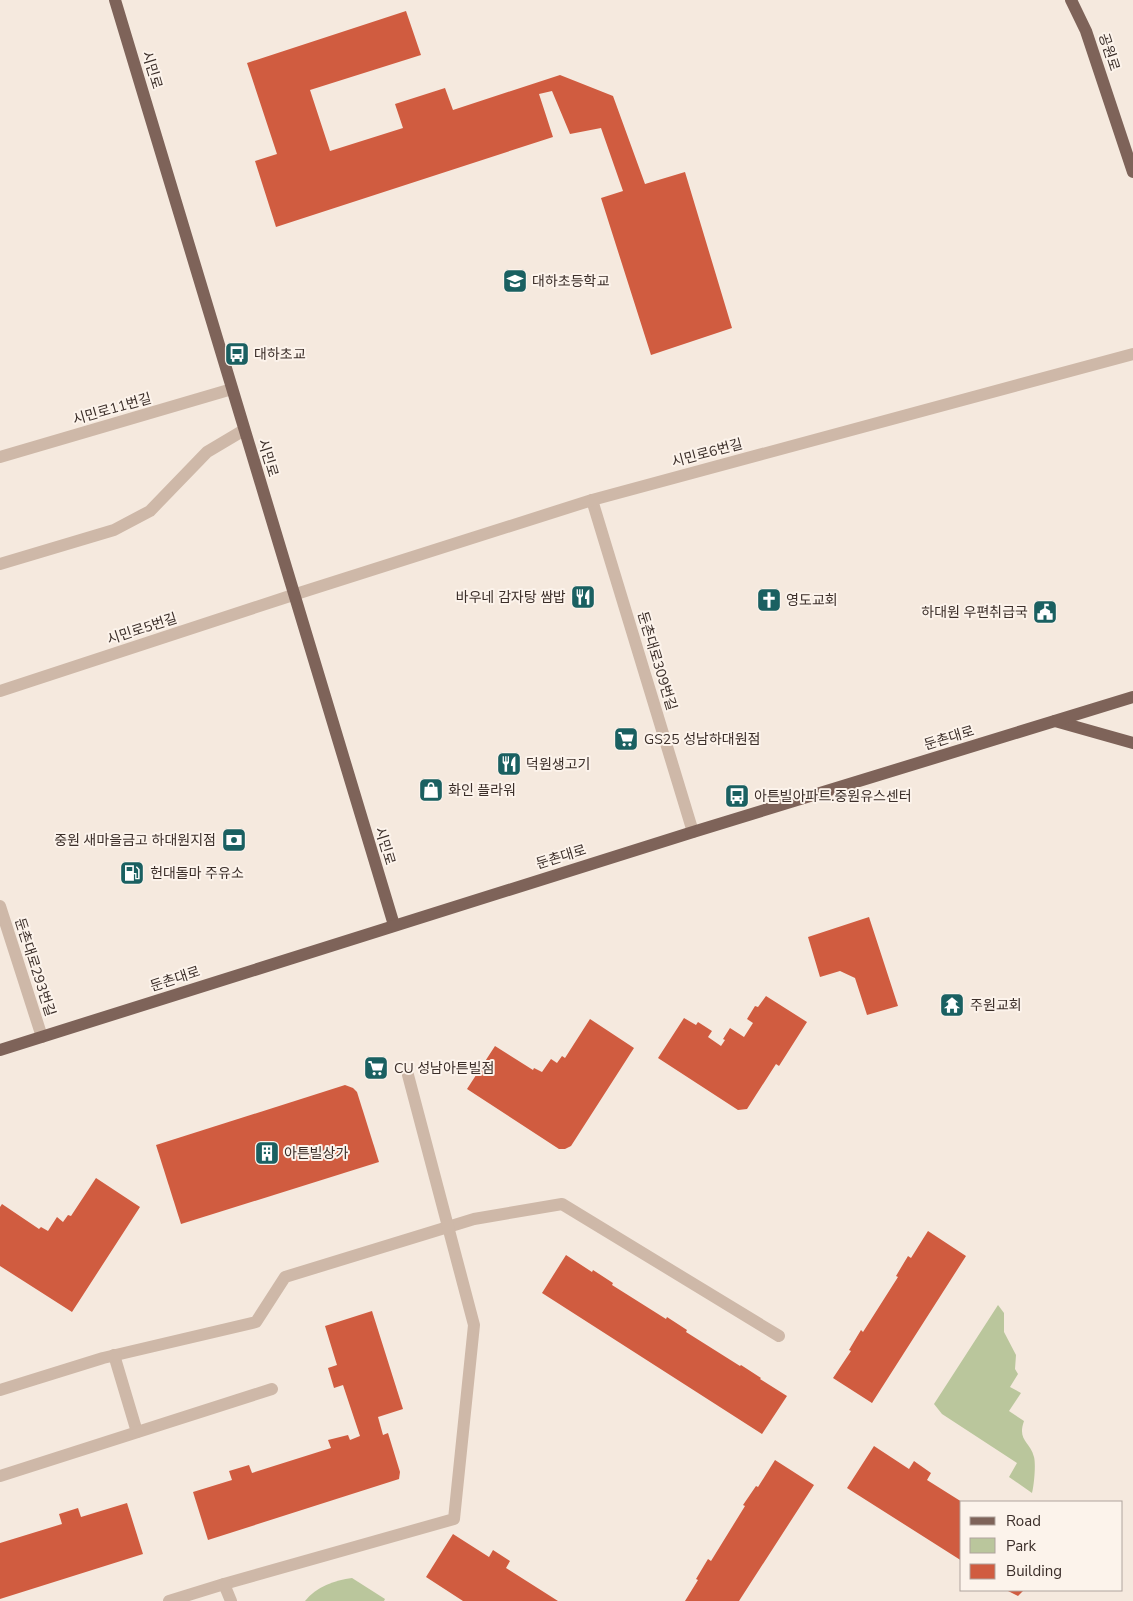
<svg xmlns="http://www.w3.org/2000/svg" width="1133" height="1601" font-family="'Nunito Sans','Noto Sans KR',sans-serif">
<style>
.green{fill:#bac69c}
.building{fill:#d05c40}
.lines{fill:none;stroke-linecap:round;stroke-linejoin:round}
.minor{stroke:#ceb8a8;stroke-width:12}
.major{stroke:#7e6359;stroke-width:12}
.labels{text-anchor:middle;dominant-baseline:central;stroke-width:4;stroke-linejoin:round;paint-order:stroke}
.street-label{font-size:14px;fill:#3b2e29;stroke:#fcf3eb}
.poi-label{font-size:14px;fill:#3b2e29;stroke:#fcf3eb;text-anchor:start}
</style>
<rect width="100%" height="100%" fill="#f5e9de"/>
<!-- green -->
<g class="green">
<path d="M998,1305L1004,1313V1332L1016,1355L1015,1369L1018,1374L1010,1387L1021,1393L1009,1411L1024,1421C1017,1441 1030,1441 1034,1457C1036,1464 1034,1486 1032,1493L1009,1477L1017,1463L942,1414L934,1404Z"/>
<path d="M352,1578L385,1599L384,1601H305C316,1587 335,1580 352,1578Z"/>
</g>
<!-- building -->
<g class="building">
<polygon points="406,11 421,55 310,90 330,151 403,128 395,104 445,88 453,110 560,75 613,96 645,184 685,172 732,328 651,355 601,198 623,191 601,128 570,134 552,91 539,94 553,137 276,227 255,161 277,154 247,63"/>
<polygon points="869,917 898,1006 867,1015 855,978 840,971 820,977 808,937"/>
<polygon points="766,996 807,1022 779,1066 776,1064 747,1109 738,1110 658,1058 684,1018 696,1025 698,1022 712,1031 708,1037 721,1046 725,1040 723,1039 730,1028 744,1037 753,1023 747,1019 755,1006 758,1007"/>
<polygon points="590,1019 634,1048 571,1146 565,1149 559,1149 467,1089 495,1046 533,1070 534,1068 542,1072 551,1059 557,1063 562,1056 565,1058"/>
<polygon points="345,1085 353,1088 357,1092 379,1162 181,1224 156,1145"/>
<polygon points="96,1178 140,1207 72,1312 0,1266 0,1207 2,1204 39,1229 41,1227 48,1231 57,1217 63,1222 68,1215 71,1216"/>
<polygon points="928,1231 966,1256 872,1403 833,1378 851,1351 849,1350 861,1330 863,1332 898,1277 896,1276 908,1256 911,1258"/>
<polygon points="566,1255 592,1272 593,1270 613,1283 612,1285 666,1319 667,1317 687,1330 686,1332 740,1366 741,1365 761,1378 760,1379 787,1396 762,1434 542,1293"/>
<polygon points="372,1311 403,1409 378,1417 383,1435 388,1433 400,1472 399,1479 208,1540 193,1492 232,1480 229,1471 249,1465 252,1473 331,1448 328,1440 348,1435 350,1440 360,1436 343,1385 334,1388 328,1368 337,1365 325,1326"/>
<polygon points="874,1446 909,1469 914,1461 931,1473 927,1480 962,1502 962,1561 847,1488"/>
<polygon points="775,1460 814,1485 739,1601 685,1601 698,1580 696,1579 708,1559 711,1561 745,1506 743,1505 756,1486 758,1487"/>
<polygon points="127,1503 143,1554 0,1599 0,1543 62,1524 59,1514 78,1508 81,1517"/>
<polygon points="453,1534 489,1557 493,1550 510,1561 506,1568 558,1601 463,1601 426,1577"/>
<polygon points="1006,1590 1024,1590 1018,1596"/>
</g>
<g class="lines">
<!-- minor -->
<g class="minor">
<polyline points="0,457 232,389"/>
<polyline points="592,500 693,832"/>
<polyline points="0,564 114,530 150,511 207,452 244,430"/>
<polyline points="0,691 293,595 592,500 1133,354"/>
<polyline points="0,906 42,1037"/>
<polyline points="114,1355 137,1432"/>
<polyline points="0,1390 103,1358 256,1322 285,1277 474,1219 562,1204 779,1336"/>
<polyline points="0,1476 272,1389"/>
<polyline points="224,1584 454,1519 474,1325 408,1075"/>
<polyline points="169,1601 224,1584 231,1601"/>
</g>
<!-- major -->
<g class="major">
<polyline points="115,0 394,925"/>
<polyline points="1071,0 1086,31 1133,172"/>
<polyline points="1055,721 1133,743"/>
<polyline points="0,1050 693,832 1133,697"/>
</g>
</g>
<!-- icons -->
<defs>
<symbol id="school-square" viewBox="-11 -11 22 22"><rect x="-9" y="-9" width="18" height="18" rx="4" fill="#1a6061" stroke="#fcf3eb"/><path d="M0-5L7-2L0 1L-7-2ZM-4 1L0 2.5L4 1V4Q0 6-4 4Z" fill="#fff"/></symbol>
<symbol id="bus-square" viewBox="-11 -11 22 22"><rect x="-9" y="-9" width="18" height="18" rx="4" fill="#1a6061" stroke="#fcf3eb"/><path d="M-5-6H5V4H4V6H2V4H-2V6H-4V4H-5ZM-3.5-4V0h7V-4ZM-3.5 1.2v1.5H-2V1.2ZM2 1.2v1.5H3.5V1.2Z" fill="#fff"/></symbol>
<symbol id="restaurant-square" viewBox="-11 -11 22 22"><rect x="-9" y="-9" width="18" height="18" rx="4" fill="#1a6061" stroke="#fcf3eb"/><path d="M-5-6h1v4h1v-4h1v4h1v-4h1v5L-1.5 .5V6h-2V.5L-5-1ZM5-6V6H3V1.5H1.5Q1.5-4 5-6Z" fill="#fff"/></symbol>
<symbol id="church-square" viewBox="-11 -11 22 22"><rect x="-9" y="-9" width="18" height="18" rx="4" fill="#1a6061" stroke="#fcf3eb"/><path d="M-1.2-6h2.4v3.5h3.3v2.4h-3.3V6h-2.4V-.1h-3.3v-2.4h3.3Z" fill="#fff"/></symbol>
<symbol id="civic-square" viewBox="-11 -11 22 22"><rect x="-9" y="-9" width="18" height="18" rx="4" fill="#1a6061" stroke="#fcf3eb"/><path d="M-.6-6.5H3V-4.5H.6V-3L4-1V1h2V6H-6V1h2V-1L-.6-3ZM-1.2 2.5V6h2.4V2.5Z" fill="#fff"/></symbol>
<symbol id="supermarket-square" viewBox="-11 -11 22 22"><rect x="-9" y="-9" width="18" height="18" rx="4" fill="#1a6061" stroke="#fcf3eb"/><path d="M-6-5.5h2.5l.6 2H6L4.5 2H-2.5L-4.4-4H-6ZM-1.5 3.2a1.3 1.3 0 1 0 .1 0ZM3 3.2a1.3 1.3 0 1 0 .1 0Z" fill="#fff"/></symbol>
<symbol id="shop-square" viewBox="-11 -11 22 22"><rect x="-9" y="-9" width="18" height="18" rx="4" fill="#1a6061" stroke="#fcf3eb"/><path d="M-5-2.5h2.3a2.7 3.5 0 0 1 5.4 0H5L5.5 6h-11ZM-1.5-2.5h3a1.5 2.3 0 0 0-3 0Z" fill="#fff"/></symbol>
<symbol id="bank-square" viewBox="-11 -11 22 22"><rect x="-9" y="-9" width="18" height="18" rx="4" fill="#1a6061" stroke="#fcf3eb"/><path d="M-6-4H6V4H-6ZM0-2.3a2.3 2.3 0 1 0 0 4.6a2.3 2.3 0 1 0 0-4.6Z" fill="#fff"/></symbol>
<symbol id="fuel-square" viewBox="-11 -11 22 22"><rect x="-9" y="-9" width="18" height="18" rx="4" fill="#1a6061" stroke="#fcf3eb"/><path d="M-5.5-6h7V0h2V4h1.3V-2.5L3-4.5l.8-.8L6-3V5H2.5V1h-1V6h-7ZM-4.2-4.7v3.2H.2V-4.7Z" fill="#fff"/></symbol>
<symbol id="temple-square" viewBox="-11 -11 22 22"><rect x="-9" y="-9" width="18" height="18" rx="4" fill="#1a6061" stroke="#fcf3eb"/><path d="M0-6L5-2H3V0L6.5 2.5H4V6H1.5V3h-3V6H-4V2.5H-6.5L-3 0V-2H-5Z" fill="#fff"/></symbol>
<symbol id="building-square" viewBox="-11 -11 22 22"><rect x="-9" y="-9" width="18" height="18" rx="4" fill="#1a6061" stroke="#fcf3eb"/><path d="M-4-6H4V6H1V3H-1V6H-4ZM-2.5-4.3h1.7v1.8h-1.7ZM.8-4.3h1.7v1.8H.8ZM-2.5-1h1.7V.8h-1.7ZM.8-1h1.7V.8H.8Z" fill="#fff"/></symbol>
</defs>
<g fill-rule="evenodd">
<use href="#school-square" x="501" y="267" width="28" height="28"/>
<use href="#bus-square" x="223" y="340" width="28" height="28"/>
<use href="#restaurant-square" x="569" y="583" width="28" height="28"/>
<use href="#church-square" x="755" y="586" width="28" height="28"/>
<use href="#civic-square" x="1031" y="598" width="28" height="28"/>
<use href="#supermarket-square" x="612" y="725" width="28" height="28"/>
<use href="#restaurant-square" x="495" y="750" width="28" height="28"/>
<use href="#shop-square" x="417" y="776" width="28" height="28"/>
<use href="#bus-square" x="723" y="782" width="28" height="28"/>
<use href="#bank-square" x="220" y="826" width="28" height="28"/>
<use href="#fuel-square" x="118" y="859" width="28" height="28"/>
<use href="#temple-square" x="938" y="991" width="28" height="28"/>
<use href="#supermarket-square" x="362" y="1054" width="28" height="28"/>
<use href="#building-square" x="253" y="1139" width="28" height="28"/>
</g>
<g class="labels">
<!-- street labels -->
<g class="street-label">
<text transform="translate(1109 52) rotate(72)">공원로</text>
<text transform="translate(152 70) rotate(73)">시민로</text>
<text transform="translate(112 409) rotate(-16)">시민로11번길</text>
<text transform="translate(707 453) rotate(-15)">시민로6번길</text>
<text transform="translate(268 458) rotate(73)">시민로</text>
<text transform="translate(142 629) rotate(-18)">시민로5번길</text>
<text transform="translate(657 661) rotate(73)">둔촌대로309번길</text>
<text transform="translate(949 738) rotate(-17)">둔촌대로</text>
<text transform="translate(385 846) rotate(73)">시민로</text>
<text transform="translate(561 857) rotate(-17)">둔촌대로</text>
<text transform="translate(35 967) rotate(72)">둔촌대로293번길</text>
<text transform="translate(175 979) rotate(-18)">둔촌대로</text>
</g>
<!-- poi labels -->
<g class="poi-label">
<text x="532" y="281">대하초등학교</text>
<text x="254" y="354">대하초교</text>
<text x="566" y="597" text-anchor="end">바우네 감자탕 쌈밥</text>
<text x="786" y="600">영도교회</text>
<text x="1028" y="612" text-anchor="end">하대원 우편취급국</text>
<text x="644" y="739">GS25 성남하대원점</text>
<text x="526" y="764">덕원생고기</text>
<text x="448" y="790">화인 플라워</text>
<text x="754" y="796">아튼빌아파트.중원유스센터</text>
<text x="216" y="840" text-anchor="end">중원 새마을금고 하대원지점</text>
<text x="150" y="873">헌대돌마 주유소</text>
<text x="970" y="1005">주원교회</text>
<text x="394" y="1068">CU 성남아튼빌점</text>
<text x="284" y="1153">아튼빌상가</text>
</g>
</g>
<!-- legend -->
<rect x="960" y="1501" width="162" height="90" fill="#fcf3eb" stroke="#afa49d"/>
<rect x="970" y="1517" width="25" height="8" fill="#7e6359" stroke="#afa49d"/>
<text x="1006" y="1526" font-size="15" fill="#3b2e29">Road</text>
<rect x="970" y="1538" width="25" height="15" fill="#bac69c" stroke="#afa49d"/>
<text x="1006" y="1551" font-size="15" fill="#3b2e29">Park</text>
<rect x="970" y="1564" width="25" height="15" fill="#d05c40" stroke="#afa49d"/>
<text x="1006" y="1576" font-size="15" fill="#3b2e29">Building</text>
</svg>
